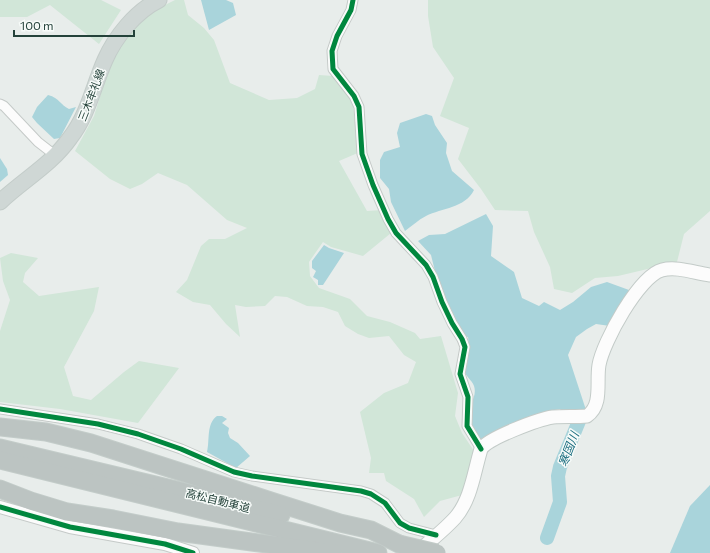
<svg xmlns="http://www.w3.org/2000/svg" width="710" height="553" font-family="Commissioner,'Noto Sans JP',sans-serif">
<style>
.green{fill:#d1e6d8}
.water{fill:#a9d4db}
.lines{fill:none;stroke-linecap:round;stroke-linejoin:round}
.river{stroke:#a9d4db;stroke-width:14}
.minor-casing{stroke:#c5cac8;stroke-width:11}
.tertiary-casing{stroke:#c5cac8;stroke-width:14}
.secondary-casing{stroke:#c3cbc8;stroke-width:15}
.primary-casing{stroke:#c3ccc9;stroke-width:17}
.motorway-casing{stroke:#c3ccc9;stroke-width:19}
.minor{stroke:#fcfcfc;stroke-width:9}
.tertiary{stroke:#fcfcfc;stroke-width:12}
.secondary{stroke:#fcfcfc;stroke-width:13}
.primary{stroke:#cfd7d5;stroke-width:15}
.motorway{stroke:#bcc4c2;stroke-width:17}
.motorway-bridge-casing{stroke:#c3ccc9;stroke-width:19;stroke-linecap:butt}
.motorway-bridge{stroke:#bcc4c2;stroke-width:17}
.cycleway-casing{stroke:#f7fbf9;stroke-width:8}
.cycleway{stroke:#00873e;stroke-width:5}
.labels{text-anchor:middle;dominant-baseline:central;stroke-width:3;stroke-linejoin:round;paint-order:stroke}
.street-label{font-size:11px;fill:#24423a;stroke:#f7fbf9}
.water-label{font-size:12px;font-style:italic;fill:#1c6f80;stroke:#f7fbf9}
</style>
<rect width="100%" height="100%" fill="#e8edeb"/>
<!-- green -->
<g class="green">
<polygon points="0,0 101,0 121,10 99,44 50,5 27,17 0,17"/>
<polygon points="175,0 184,0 188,15 204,28 214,40 230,83 269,100 297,98 315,89 319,75 333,76 352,99 360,152 339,161 367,211 382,210 391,233 363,256 331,247 323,242 309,262 310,276 319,288 350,299 367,316 390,322 415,333 420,339 441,336 458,393 455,416 462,433 476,454 462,495 440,501 424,517 414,499 386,481 384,473 369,473 371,458 360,412 384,393 408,383 416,362 404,355 389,336 369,338 358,334 345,326 338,312 323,307 307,306 287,297 275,296 265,306 246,307 235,305 240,337 226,324 210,305 193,302 176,292 187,280 201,246 209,239 225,239 247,228 227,220 187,185 158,173 142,184 130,189 110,179 75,151 94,116 106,77 120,44 143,16"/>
<polygon points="428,0 710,0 710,211 684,234 677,262 618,276 595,278 572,293 554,289 550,267 534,232 528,211 495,210 481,189 458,159 469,128 440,116 454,78 433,47 428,16"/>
<polygon points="11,253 38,258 25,273 23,282 39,296 99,287 94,311 64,367 73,396 91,400 124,372 139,361 179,368 138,423 60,409 0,402 0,331 10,300 3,281 0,258"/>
</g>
<!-- water -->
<g class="water">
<polygon points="201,0 226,0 233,3 236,15 209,30"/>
<path d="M48,95C60,98 60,105 69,109L76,107L60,138L54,139L37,123L32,117L37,107Z"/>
<path d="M426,114L432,116L435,125L447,143L446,153L452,171L474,190C465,208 442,208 426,216C418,220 412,226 405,231L391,202L389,189L380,178V160L384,152L400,147L397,133L400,123Z"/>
<polygon points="0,158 7,169 8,175 0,182"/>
<path d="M486,214L493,226L491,256L514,272L522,298L539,306L544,302L560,310L573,302L591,287L607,282L629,290L610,326L596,324L587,329L576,337L568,355L586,410L566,416L560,409C530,414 502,426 476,442C473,435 467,426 467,419C466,407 478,398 474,386C472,380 465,376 464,370C462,359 470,348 468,337L459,336L452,332L448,324L431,255L418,241L429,235L445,234Z"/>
<polygon points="324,245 329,248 344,253 323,285 318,285 318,280 313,277 316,271 312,268 312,261"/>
<path d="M217,416H222L227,419L222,423L229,428L228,433L230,438L238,443L250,456L236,468L207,452C210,440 206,424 217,416Z"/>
<polygon points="710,485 710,553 670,553 690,506"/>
</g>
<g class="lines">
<!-- river -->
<polyline class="river" points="547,538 560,502 558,476 560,467 579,421 576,407"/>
<defs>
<g id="minor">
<polyline points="353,0 351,10 337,36 332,51 333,69 354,96 359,107 362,154 373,185 388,219 396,233 426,265 433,277 442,302 452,323 462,339 465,347 460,374 468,397 467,426 481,449"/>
<polyline points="0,104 4,106 38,142 56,156"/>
<polyline points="0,409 98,424 138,434 181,449 234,472 252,476 361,491 371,494 385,503 400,523 409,528 436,535"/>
</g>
<polyline id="tertiary" points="0,507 70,527 165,544 193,553"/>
<path id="secondary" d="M416,553C429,542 443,531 455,518C471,500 474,472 481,449C488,438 539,419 553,417C564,416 576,417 587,416C603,405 596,382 599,365C603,342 639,276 662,270C677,266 695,273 710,275"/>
<path id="primary" d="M0,202C23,180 51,165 70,138C88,115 93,87 105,60C115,37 136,11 159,0"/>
<g id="motorway">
<polyline points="0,427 46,432 91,443 271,501 340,523 371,530 399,544"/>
<polyline points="0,448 281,515"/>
<polyline points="0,460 378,553"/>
<polyline points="0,489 31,501 67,512 113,519 178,532 333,553"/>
</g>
</defs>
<!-- minor casing -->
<use href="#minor" class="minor-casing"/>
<!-- tertiary casing -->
<use href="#tertiary" class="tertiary-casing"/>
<!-- secondary casing -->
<use href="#secondary" class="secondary-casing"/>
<!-- primary casing -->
<use href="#primary" class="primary-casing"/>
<!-- motorway casing -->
<use href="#motorway" class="motorway-casing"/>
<!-- minor -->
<use href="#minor" class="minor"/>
<!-- tertiary -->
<use href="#tertiary" class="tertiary"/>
<!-- secondary -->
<use href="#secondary" class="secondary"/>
<!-- primary -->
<use href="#primary" class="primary"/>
<!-- motorway -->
<use href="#motorway" class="motorway"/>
<defs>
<polyline id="motorway-bridge" points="399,544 437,553"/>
</defs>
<!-- motorway-bridge casing -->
<use href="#motorway-bridge" class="motorway-bridge-casing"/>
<!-- motorway-bridge -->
<use href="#motorway-bridge" class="motorway-bridge"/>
<defs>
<g id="cycleway">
<polyline points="353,0 351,10 337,36 332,51 333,69 354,96 359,107 362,154 373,185 388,219 396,233 426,265 433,277 442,302 452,323 462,339 465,347 460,374 468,397 467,426 481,449"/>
<polyline points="0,409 98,424 138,434 181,449 234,472 252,476 361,491 371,494 385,503 400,523 409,528 436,535"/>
<polyline points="0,507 70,527 165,544 193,553"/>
</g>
</defs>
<!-- cycleway casing -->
<use href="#cycleway" class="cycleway-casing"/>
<!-- cycleway -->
<use href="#cycleway" class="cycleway"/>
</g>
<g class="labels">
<!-- street labels -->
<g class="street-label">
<text transform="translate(91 95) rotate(-69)">三木牟礼線</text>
<text transform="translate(218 500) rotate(14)">高松自動車道</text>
</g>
<!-- water labels -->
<g class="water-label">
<text transform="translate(568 449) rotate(-69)">寒国川</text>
</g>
</g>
<!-- scale -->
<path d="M14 30v6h120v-6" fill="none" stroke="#24423a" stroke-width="2"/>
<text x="20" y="30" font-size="12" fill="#24423a" stroke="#f7fbf9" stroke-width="3" paint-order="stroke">100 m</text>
</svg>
